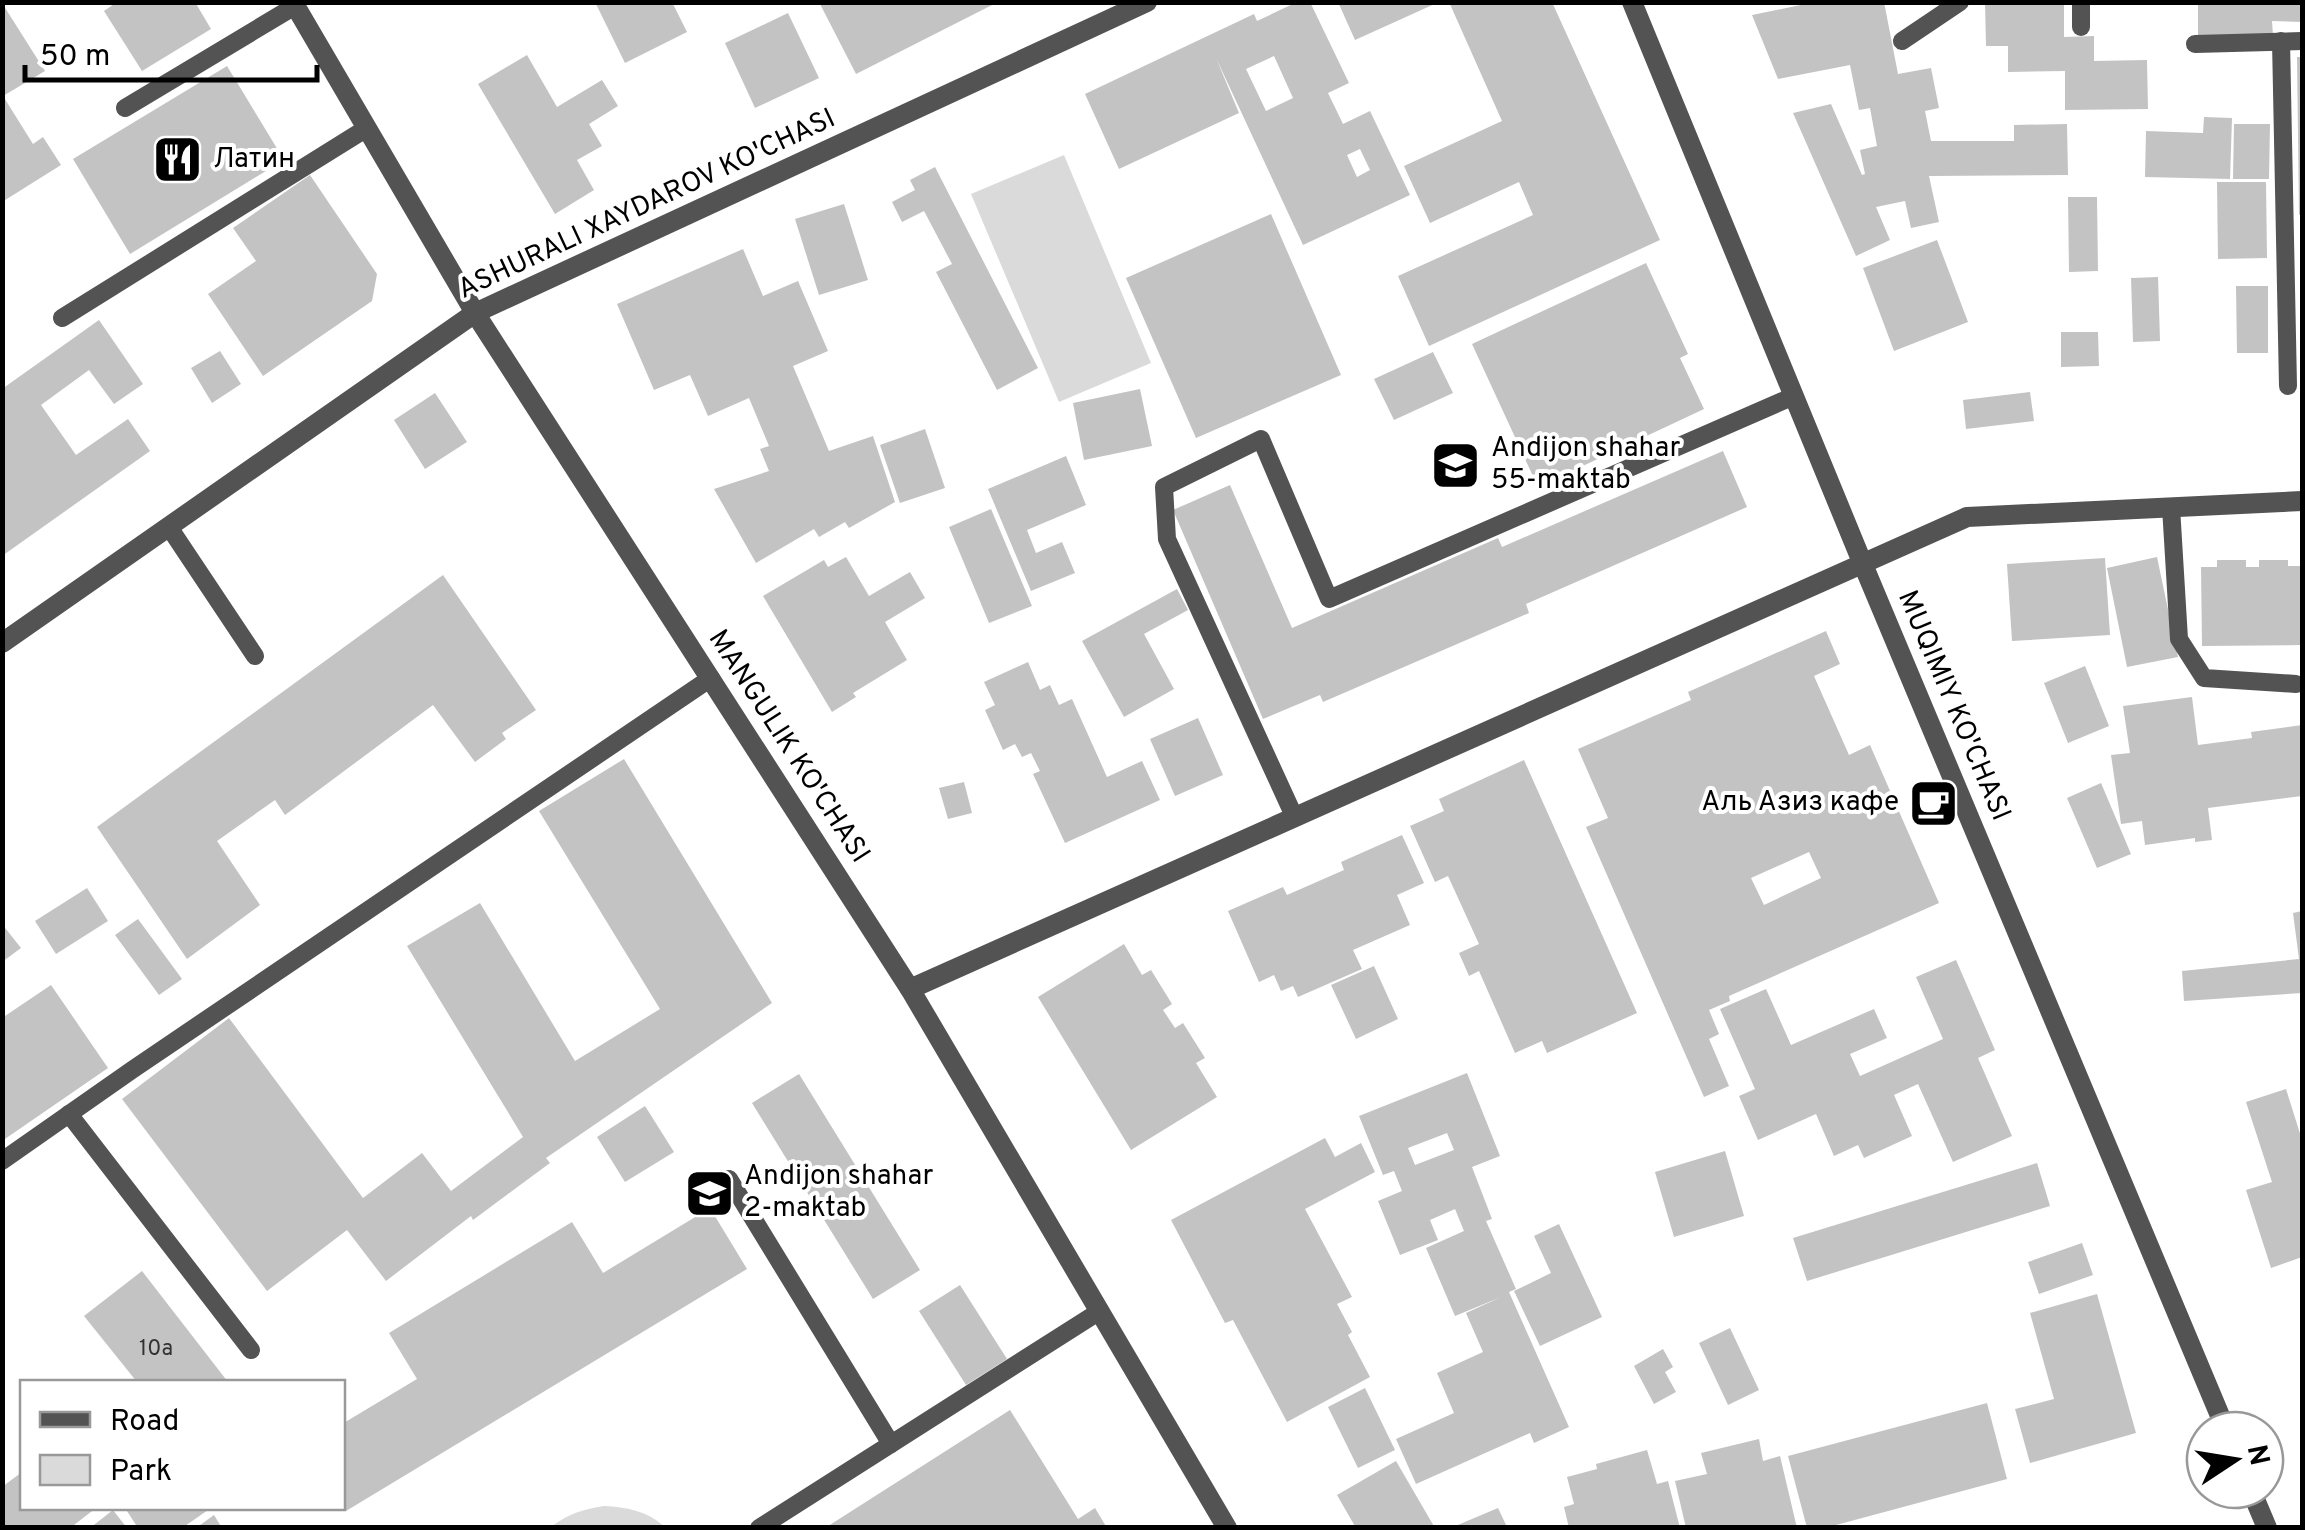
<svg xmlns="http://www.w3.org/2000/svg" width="2305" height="1530" font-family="Overpass,sans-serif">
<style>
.green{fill:#dadada}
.building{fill:#c3c3c3;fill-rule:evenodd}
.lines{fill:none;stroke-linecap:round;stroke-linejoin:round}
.service{stroke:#535353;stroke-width:18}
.minor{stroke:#535353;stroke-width:20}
.tertiary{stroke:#535353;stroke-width:20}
.labels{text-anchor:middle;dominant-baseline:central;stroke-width:8;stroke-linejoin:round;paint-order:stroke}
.number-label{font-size:22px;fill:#313131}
.poi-label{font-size:28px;fill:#000;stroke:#fff;text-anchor:start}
.street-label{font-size:28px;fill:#000;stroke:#fff}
</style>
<rect width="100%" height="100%" fill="#fff"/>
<!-- green -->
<g class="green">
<polygon points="1064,155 1151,363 1059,402 971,194"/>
<path d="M604,1506C627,1507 647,1511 665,1527H551C568,1514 583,1509 604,1506Z"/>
</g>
<!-- building -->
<g class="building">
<polygon points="117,2 195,2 211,29 142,71 104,11"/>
<polygon points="595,2 672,2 687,32 625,63"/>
<polygon points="819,2 998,2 856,74"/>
<path d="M1297,2H1310L1349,83L1328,93L1343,124L1370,111L1410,195L1303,245L1216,58L1239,113L1119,169L1085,94L1254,14L1257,21ZM1274,56L1293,98L1266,111L1246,69ZM1360,149L1370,170L1357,177L1347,155Z"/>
<polygon points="1338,2 1439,2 1355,40"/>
<polygon points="1449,2 1552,2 1660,240 1429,346 1398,276 1533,215 1519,182 1430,223 1404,166 1502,121"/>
<polygon points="1815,2 1884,2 1898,74 1931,68 1939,108 1925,111 1931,141 2014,141 2014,125 2067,124 2068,175 1929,176 1939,222 1911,228 1905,201 1876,207 1890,240 1856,256 1793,113 1831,104 1862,175 1865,174 1860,150 1877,146 1870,108 1859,110 1850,65 1778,79 1752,15"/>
<polygon points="1985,2 2064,2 2064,37 2094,36 2094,61 2147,60 2148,109 2065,110 2065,71 2008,72 2008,46 1986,46"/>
<polygon points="2198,2 2302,2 2302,22 2272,21 2273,36 2198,36"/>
<polygon points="2,3 45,71 3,96 33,144 43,137 61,165 2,202"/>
<polygon points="788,13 819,78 755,108 725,43"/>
<polygon points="527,55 557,107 602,80 618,106 589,124 602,146 577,160 594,190 555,214 478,84"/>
<polygon points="2297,57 2302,57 2302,215 2299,215"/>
<polygon points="227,66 284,160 130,254 73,159"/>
<polygon points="2204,117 2232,118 2230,179 2145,177 2146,131 2203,133"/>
<polygon points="2234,124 2270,124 2269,179 2233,179"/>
<polygon points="935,167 1038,368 997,390 936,272 952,264 924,211 902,222 892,202 915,190 910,180"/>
<polygon points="310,175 377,274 372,301 263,376 208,294 256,261 233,228"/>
<polygon points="2217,182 2266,182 2267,258 2218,259"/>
<polygon points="2068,197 2097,197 2098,271 2069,272"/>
<polygon points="844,204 868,280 819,295 795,219"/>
<polygon points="1271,214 1341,375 1196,438 1126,278"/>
<polygon points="1937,240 1968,322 1894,351 1863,268"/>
<polygon points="743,249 763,296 798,281 828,351 793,366 829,451 873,436 895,502 849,528 845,522 819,537 814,529 756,563 714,489 769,471 760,449 769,446 749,398 708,416 690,375 654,390 617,304"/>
<polygon points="1646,263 1688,354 1680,358 1704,409 1538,487 1472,344"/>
<polygon points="2158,277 2160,341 2133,342 2131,278"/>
<polygon points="2236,286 2268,286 2268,353 2237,353"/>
<polygon points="99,320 143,384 114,404 89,370 41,405 76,455 128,419 150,451 2,556 2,389"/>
<polygon points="2061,332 2098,332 2099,366 2061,367"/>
<polygon points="220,351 241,384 212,403 191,368"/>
<polygon points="1433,352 1453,393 1394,420 1374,379"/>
<polygon points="1140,389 1152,446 1084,460 1073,403"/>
<polygon points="2030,392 2034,421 1966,429 1963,400"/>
<polygon points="435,393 467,442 425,469 394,420"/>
<polygon points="925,429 945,488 900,503 880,445"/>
<polygon points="1723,451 1747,507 1526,604 1529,613 1323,702 1320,695 1263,719 1173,510 1230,485 1292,628 1498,538 1502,547"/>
<polygon points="1066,456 1086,505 1027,530 1036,553 1062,542 1075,573 1031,591 988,489"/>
<polygon points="991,509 1032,606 989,623 949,527"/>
<polygon points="846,557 869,596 910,572 925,598 885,622 907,660 853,693 856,697 832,712 763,596 824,560 828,567"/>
<polygon points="2157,557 2178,657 2127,667 2107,568"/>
<polygon points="2105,558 2110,635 2012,641 2007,564"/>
<polygon points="2217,560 2246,560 2246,567 2259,567 2259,560 2288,560 2288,566 2302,566 2302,645 2202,646 2201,567 2217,567"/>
<polygon points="443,575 536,710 502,733 506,739 475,762 433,705 285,815 275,800 217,841 260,905 187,959 97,827"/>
<polygon points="1177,589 1188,610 1144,634 1174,689 1124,717 1082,641"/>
<path d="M1826,631L1840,664L1814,676L1849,755L1870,745L1939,903L1729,996L1730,1001L1709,1010L1719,1034L1709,1039L1729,1086L1704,1097L1586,827L1608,818L1578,749L1691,700L1688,692ZM1809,852L1821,878L1764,905L1751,878Z"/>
<polygon points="1028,662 1040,690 1050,685 1059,705 1072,699 1107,777 1142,761 1160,800 1065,843 1033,774 1040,771 1031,753 1022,757 1015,744 1003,750 985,710 995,705 984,682"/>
<polygon points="2085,666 2109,726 2068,743 2044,683"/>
<polygon points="2192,697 2198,745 2252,738 2251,732 2302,725 2302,796 2208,808 2212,840 2195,842 2195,838 2145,845 2142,821 2121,824 2111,755 2130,753 2123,706"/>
<polygon points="1198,718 1223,775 1175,796 1150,739"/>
<polygon points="624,759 772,1003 546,1158 550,1163 473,1220 471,1216 386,1281 347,1230 267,1291 122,1099 229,1018 363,1198 422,1153 451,1191 523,1137 407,946 480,903 575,1061 660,1009 539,811"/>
<polygon points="1524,760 1637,1013 1547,1053 1542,1041 1515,1053 1479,971 1469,976 1459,953 1479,944 1448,876 1435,882 1410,826 1444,811 1439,799"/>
<polygon points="964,782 972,813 948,819 939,788"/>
<polygon points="2101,783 2131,854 2097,868 2067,798"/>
<polygon points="1402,835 1424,883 1397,895 1410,925 1353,950 1362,969 1298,997 1293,986 1281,991 1274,975 1259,982 1228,911 1283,887 1287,895 1344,870 1341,862"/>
<polygon points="87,888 108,921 56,954 35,921"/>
<polygon points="2302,911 2302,993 2184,1001 2182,971 2299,959 2293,913"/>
<polygon points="138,919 182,979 159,995 115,935"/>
<polygon points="2,924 21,948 2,962"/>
<polygon points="1124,944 1142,975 1151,970 1172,1004 1163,1010 1175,1028 1183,1023 1205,1058 1196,1063 1217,1097 1131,1150 1038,997"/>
<polygon points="1956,960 1995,1050 1978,1058 2012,1136 1953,1162 1918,1084 1894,1095 1912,1136 1864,1158 1858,1145 1834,1156 1816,1114 1758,1140 1739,1096 1755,1089 1720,1009 1766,989 1791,1045 1874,1009 1887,1038 1850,1054 1860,1076 1943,1039 1916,977"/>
<polygon points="1374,966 1398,1019 1356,1039 1331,985"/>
<polygon points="51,985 108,1068 2,1141 2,1018"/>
<path d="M1467,1073L1500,1156L1472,1167L1492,1219L1486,1221L1516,1289L1509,1292L1569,1427L1534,1443L1530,1433L1416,1484L1396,1439L1454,1413L1437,1373L1483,1352L1466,1313L1501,1297L1455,1316L1426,1248L1464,1231L1455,1209L1430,1220L1438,1240L1400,1255L1378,1201L1402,1191L1394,1171L1383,1175L1359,1116ZM1447,1133L1454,1150L1415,1165L1408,1148Z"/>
<polygon points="799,1074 920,1270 873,1299 752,1103"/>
<polygon points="2286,1089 2302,1140 2302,1257 2271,1268 2246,1190 2272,1182 2246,1102"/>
<polygon points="645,1106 674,1152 625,1182 597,1137"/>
<polygon points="1325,1138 1335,1157 1361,1143 1375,1172 1305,1209 1352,1297 1337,1304 1352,1332 1348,1335 1370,1377 1287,1422 1233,1320 1225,1323 1171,1220"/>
<polygon points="1725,1151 1744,1216 1674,1237 1655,1172"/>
<polygon points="2037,1163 2050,1206 1807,1281 1793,1238"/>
<polygon points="710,1208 747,1269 346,1511 342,1505 342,1424 417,1379 389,1333 572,1222 603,1273"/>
<polygon points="1559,1224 1602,1317 1540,1346 1514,1291 1551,1273 1534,1236"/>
<polygon points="2082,1243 2093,1275 2039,1294 2028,1262"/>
<polygon points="142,1271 228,1382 137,1382 84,1316"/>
<polygon points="960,1285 1007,1359 966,1385 919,1311"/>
<polygon points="2097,1294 2136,1433 2030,1463 2015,1409 2054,1399 2030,1313"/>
<polygon points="1730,1328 1759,1390 1728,1405 1699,1343"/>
<polygon points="1663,1349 1673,1367 1665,1372 1676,1392 1654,1404 1634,1366"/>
<polygon points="1365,1388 1395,1450 1358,1468 1328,1407"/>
<polygon points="1987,1403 2007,1479 1825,1528 1807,1528 1788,1456"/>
<polygon points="1010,1410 1078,1519 1095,1508 1107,1528 825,1528"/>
<polygon points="1759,1439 1763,1461 1780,1456 1797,1528 1686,1528 1675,1481 1707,1474 1701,1453"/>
<polygon points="1647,1450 1657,1484 1668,1481 1680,1528 1569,1528 1564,1507 1574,1504 1567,1477 1597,1469 1596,1464"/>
<polygon points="1396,1461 1435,1528 1356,1528 1337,1495"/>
<polygon points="22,1472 22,1508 96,1508 70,1528 2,1528 2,1487"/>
<polygon points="125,1508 211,1508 182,1528 138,1528"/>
<polygon points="1498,1508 1507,1527 1453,1527"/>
<polygon points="113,1510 127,1528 90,1528"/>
<polygon points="214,1515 222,1528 196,1528"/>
</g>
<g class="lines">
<!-- service -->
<g class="service">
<polyline points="2081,2 2081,27"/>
<polyline points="1902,41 1960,2"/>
<polyline points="2281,41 2288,386"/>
<polyline points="2195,44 2302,41"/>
<polyline points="125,108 295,6"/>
<polyline points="62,318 367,128"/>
<polyline points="2171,507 2179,639 2204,678 2296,684"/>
<polyline points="169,527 255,656"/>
<polyline points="1294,816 1167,539 1164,487 1261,439 1329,599 1794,396"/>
<polyline points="69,1114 251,1350"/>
<polyline points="2,1161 132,1070 711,678"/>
<polyline points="729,1179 891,1444"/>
<polyline points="759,1528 1100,1311"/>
</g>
<!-- minor -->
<g class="minor">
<polyline points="2,643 475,313 1147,2"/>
<polyline points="910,989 1967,517 2302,501"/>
</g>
<!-- tertiary -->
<g class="tertiary">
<polyline points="293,2 475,313 910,989 1227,1528"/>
<polyline points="1632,2 1862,562 2226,1430"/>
<polyline points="2251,1490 2267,1528"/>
</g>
</g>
<!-- icons -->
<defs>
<symbol id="restaurant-square" viewBox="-11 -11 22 22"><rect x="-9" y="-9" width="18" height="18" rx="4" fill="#000" stroke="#fff"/><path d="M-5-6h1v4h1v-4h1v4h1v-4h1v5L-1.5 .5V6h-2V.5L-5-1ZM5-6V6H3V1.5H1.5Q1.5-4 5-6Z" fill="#fff"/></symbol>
<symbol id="school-square" viewBox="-11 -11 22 22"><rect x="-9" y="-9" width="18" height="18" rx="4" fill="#000" stroke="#fff"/><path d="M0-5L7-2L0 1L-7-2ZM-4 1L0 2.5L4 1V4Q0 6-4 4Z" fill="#fff"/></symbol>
<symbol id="cafe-square" viewBox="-11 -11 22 22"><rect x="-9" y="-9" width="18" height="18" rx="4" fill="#000" stroke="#fff"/><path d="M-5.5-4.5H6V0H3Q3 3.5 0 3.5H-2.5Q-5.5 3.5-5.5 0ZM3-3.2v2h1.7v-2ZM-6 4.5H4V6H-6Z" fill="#fff"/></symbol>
</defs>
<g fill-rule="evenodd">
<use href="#restaurant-square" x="150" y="132" width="55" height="55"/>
<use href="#school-square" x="1428" y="438" width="55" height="55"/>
<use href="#cafe-square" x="1906" y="776" width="55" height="55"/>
<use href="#school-square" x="682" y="1166" width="55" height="55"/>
</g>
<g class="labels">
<!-- number labels -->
<g class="number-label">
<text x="156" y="1349">10a</text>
</g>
<!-- poi labels -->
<g class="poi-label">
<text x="213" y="160">Латин</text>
<text x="1491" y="449">Andijon shahar<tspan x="1491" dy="32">55-maktab</tspan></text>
<text x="1899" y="803" text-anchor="end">Аль Азиз кафе</text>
<text x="744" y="1177">Andijon shahar<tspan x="744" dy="32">2-maktab</tspan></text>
</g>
<!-- street labels -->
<g class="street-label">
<text transform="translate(647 205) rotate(-25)">ASHURALI XAYDAROV KO'CHASI</text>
<text transform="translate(1953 706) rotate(67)">MUQIMIY KO'CHASI</text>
<text transform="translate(788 747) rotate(57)">MANGULIK KO'CHASI</text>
</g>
</g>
<!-- border -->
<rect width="2305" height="1530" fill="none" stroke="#000000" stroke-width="10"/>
<!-- legend -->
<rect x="20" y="1380" width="325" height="130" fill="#ffffff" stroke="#999999" stroke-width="2.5"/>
<rect x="40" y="1412" width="50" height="15" fill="#535353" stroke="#999999" stroke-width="2.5"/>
<text x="110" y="1430" font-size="30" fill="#000000">Road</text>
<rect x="40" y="1455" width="50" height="30" fill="#dadada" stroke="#999999" stroke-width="2.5"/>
<text x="110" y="1480" font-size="30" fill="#000000">Park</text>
<!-- north arrow -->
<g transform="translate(2235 1460) rotate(78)"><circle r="48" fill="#ffffff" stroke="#999999" stroke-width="2.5"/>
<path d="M0-8L18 38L0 25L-18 38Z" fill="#000000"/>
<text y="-15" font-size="28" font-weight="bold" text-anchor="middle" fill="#000000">N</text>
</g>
<!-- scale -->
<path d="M25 65v15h292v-15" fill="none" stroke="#000000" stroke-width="5"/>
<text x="40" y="65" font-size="30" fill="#000000" stroke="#ffffff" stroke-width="8" paint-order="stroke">50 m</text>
</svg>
